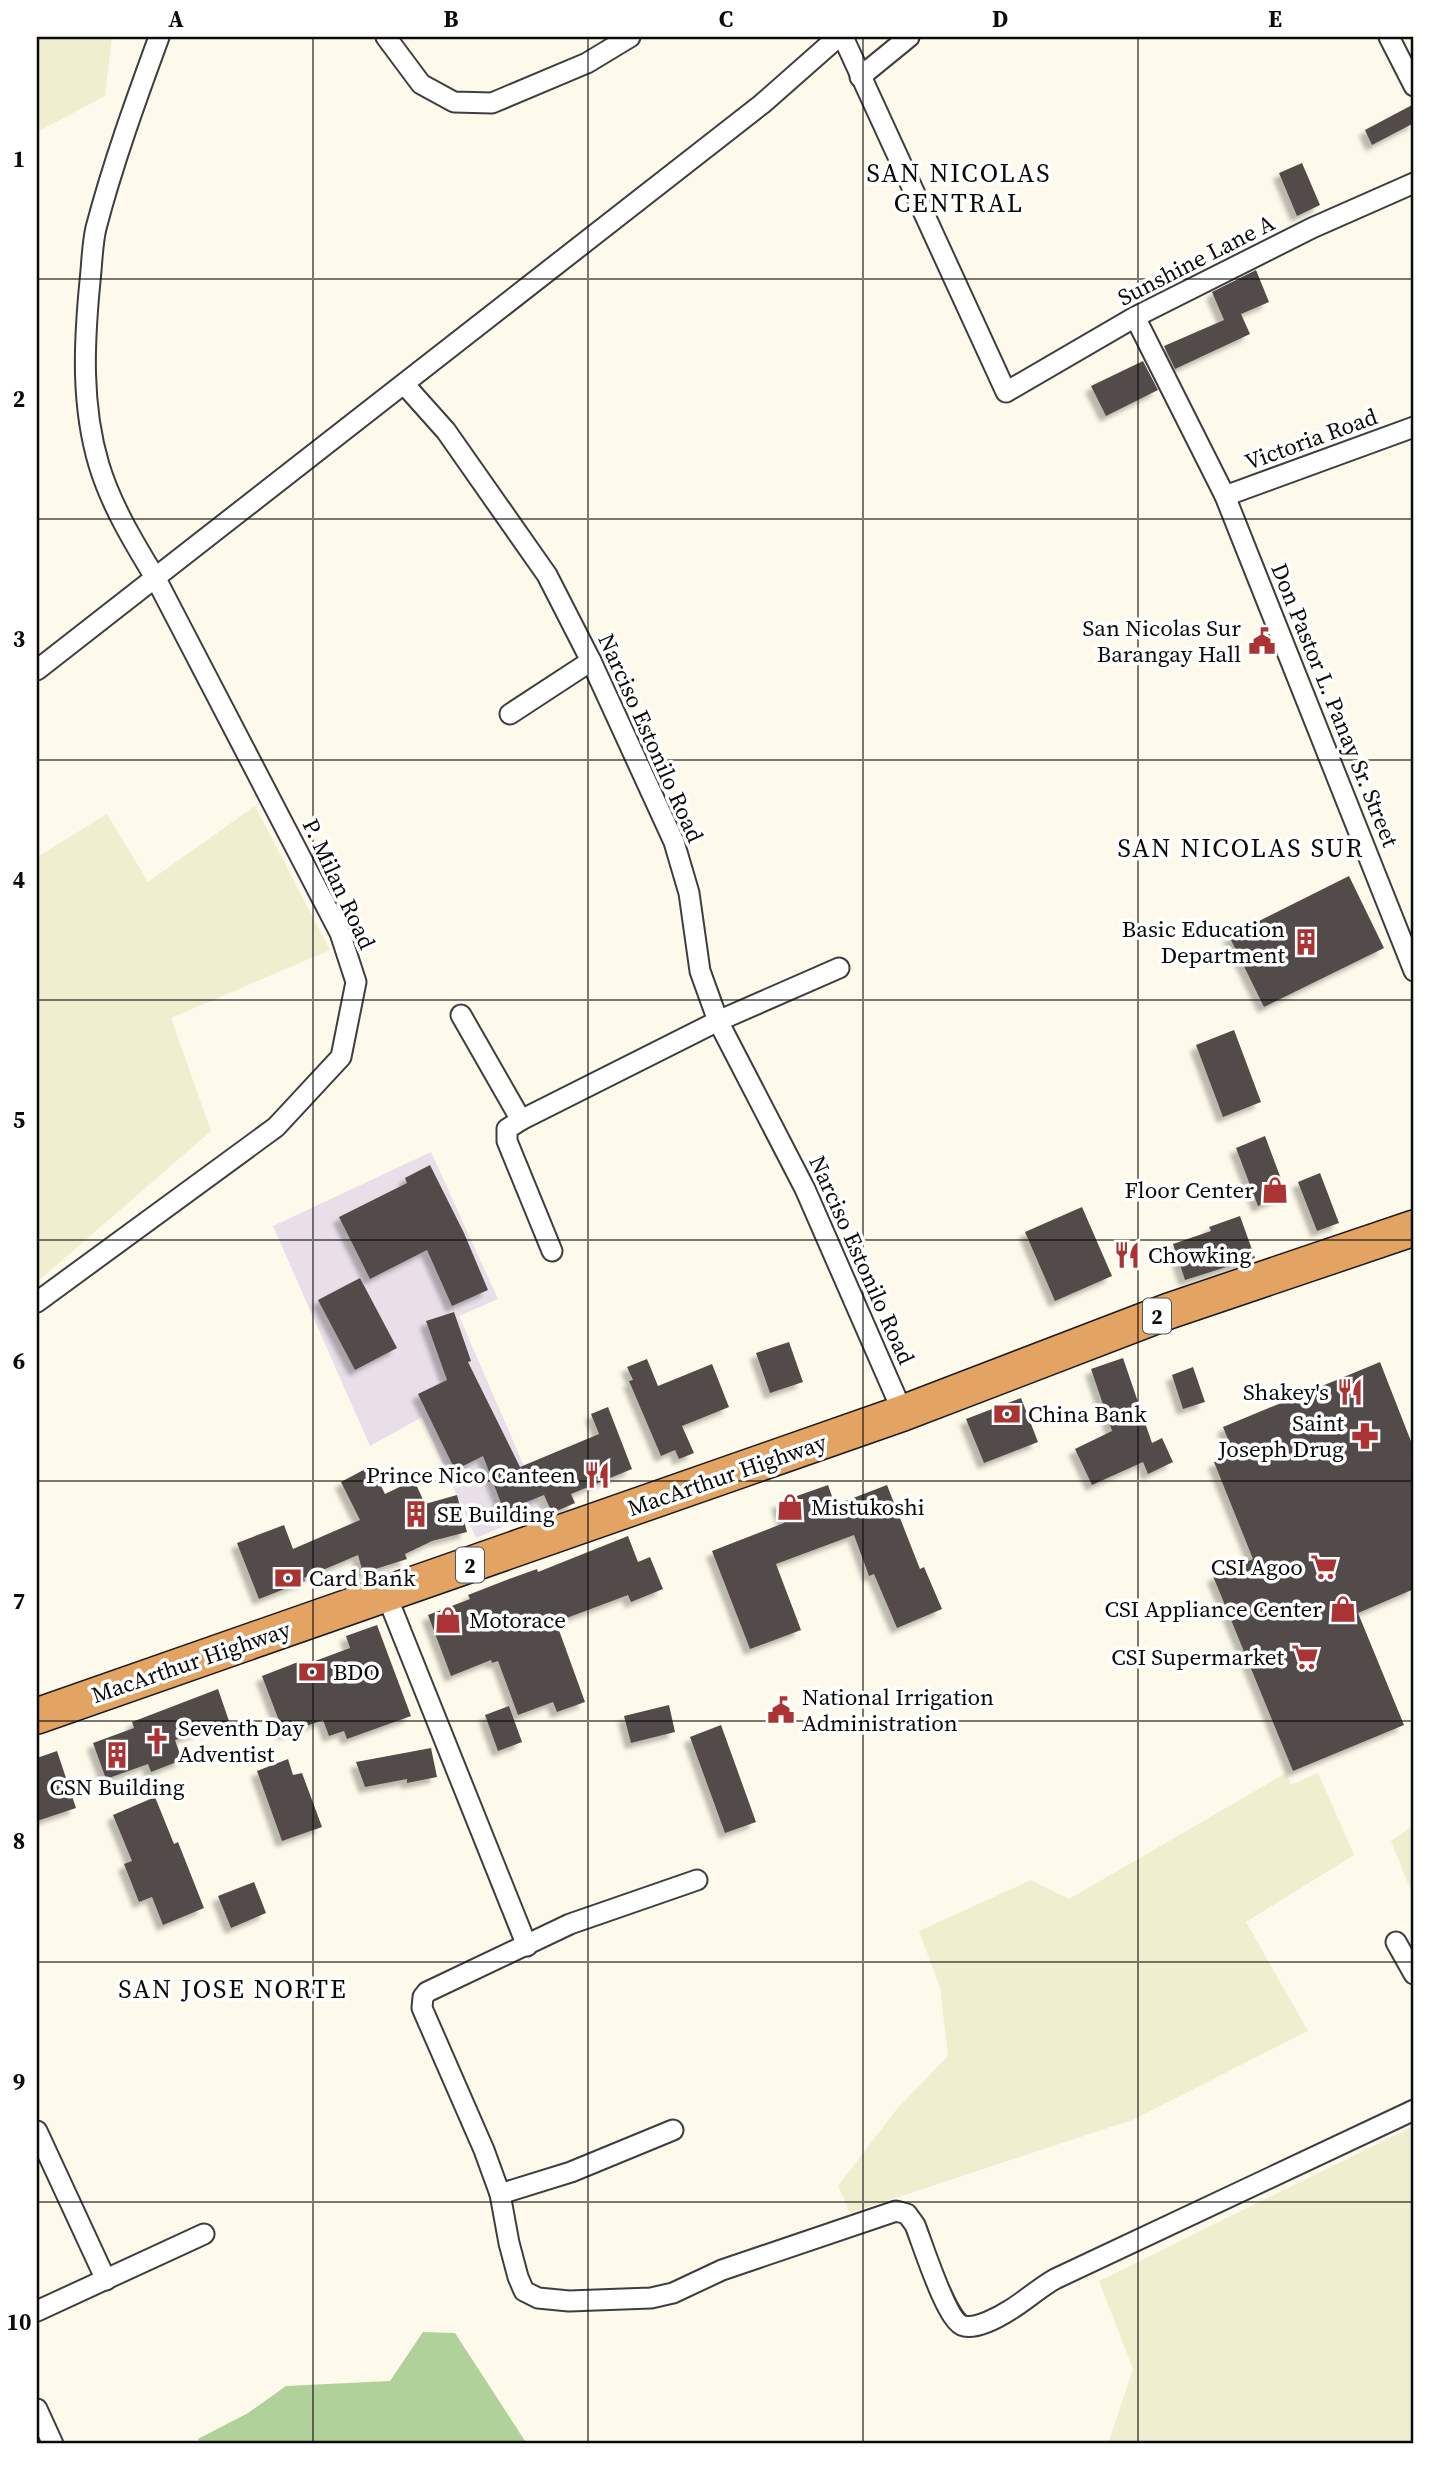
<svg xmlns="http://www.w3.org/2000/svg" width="1451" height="2481" font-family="'Source Serif 4',serif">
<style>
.industrial{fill:#e8dfe9}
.farmland{fill:#efeece}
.forest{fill:#b0d19a}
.building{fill:#524c48;filter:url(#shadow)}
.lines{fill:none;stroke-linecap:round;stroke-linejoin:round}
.street-casing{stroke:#3e3e3e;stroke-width:23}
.highway-casing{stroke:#1c1c1c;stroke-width:38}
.street{stroke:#fff;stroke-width:19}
.highway{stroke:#e3a362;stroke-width:35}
.grid{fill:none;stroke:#0b0b0b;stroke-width:2;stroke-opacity:0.55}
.labels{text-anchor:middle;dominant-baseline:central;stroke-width:7;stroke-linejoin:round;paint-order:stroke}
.shield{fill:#fff;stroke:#545454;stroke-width:2}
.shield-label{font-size:21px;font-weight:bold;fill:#0b0b0b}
.street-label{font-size:23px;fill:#0b0b0b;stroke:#fff}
.poi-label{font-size:23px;fill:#0b0b0b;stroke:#fff;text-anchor:end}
.quarter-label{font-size:26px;letter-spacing:2px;fill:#0b0b0b;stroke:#fff}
.neatline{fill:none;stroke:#0b0b0b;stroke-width:2.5}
.grid-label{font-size:23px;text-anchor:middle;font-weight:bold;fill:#0b0b0b}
</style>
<defs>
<filter id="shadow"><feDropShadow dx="-6" dy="6" stdDeviation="2" flood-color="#0004"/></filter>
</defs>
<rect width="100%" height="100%" fill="#fdfaeb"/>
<!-- industrial -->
<polygon class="industrial" points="431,1152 498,1299 459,1316 543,1510 476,1538 422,1417 370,1446 273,1226"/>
<!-- farmland -->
<g class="farmland">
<polygon points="37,37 112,37 105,96 37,132"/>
<polygon points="255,806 330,950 171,1018 211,1131 37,1282 37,857 107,814 148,882"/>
<polygon points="1286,1773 1291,1785 1318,1773 1354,1855 1246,1922 1308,2031 1132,2120 850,2213 838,2186 896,2110 948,2056 940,1987 919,1931 1031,1880 1069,1899"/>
<polygon points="1414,1825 1414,1899 1391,1841"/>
<polygon points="1414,2126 1414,2444 1108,2444 1133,2369 1099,2281"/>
</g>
<!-- forest -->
<polygon class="forest" points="423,2332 455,2333 527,2444 200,2444 198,2439 248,2413 286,2386 390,2381"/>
<!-- building -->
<g class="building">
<polygon points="1414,104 1414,123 1372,145 1365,130"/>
<polygon points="1302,163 1320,205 1297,216 1279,173"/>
<polygon points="1256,270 1269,302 1241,314 1250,334 1175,369 1164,346 1224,320 1212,292"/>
<polygon points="1143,361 1158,390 1106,416 1091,386"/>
<polygon points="1349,876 1384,948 1264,1007 1229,936"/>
<polygon points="1234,1030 1261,1102 1223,1117 1196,1045"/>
<polygon points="1265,1136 1287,1195 1258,1206 1236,1148"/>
<polygon points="430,1165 464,1233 488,1290 452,1306 427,1250 370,1279 339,1217 407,1183 405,1178"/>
<polygon points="1320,1173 1339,1223 1317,1231 1298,1182"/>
<polygon points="1082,1207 1112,1276 1055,1301 1025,1232"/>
<polygon points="1240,1216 1255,1258 1185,1280 1173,1244 1211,1231 1209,1227"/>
<polygon points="360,1278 397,1348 355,1370 318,1300"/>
<polygon points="454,1312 471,1361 468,1362 520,1467 599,1434 591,1414 608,1407 632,1469 571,1494 575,1503 552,1513 544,1495 504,1511 483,1456 455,1470 418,1394 447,1380 426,1321"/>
<polygon points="789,1342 803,1382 770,1393 756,1353"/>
<polygon points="1123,1358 1152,1443 1162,1438 1173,1462 1148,1474 1143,1462 1092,1485 1075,1449 1112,1431 1091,1369"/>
<polygon points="647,1359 658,1386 712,1364 729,1407 682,1426 694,1453 679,1459 675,1450 661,1456 629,1381 633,1380 627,1367"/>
<polygon points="1380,1362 1414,1449 1414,1589 1358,1613 1404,1725 1293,1771 1213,1576 1253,1559 1214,1462 1234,1454 1223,1427"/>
<polygon points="1193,1367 1205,1402 1183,1409 1172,1375"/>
<polygon points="1021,1398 1038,1442 984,1463 966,1419"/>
<polygon points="371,1466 385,1494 414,1480 425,1504 457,1495 467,1532 432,1541 405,1554 407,1559 363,1573 358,1555 304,1578 305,1581 259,1599 237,1543 284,1525 293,1549 360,1520 341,1482"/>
<polygon points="828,1485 835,1505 887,1485 920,1569 924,1567 942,1609 897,1628 874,1574 869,1576 854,1535 776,1564 801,1630 750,1649 712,1551 784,1523 777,1503"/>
<polygon points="628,1536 638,1562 650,1557 663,1589 631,1602 628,1595 556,1622 585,1702 557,1712 553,1702 518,1715 498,1661 492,1663 491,1660 451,1676 428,1615 470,1599 468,1595 509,1579 537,1569 538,1572"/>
<polygon points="377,1625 411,1716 347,1739 344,1731 329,1736 323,1720 284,1734 262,1676 298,1662 299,1667 350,1648 346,1636"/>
<polygon points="218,1689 229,1721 175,1740 182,1760 151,1772 148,1764 106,1779 93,1743 134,1728 132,1722"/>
<polygon points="669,1705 675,1732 631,1743 624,1716"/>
<polygon points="509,1706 522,1742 498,1751 485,1715"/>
<polygon points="721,1725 756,1822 725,1833 690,1737"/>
<polygon points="431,1748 437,1777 407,1783 407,1779 365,1787 356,1762"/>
<polygon points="57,1751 76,1808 37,1821 37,1758"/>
<polygon points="288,1759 293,1775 302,1773 322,1827 282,1841 257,1771"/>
<polygon points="155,1797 174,1844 178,1842 204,1908 163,1925 152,1897 139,1902 124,1864 132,1861 113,1815"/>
<polygon points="254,1882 266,1913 231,1928 218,1896"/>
</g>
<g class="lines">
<defs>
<g id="street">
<polyline points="386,37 421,84 454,102 492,103 587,63 630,37"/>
<polyline points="843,37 1006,392 1135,317 1312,228 1414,183"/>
<polyline points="1389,37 1414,86"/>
<polyline points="860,77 909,37"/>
<polyline points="1135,317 1225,496 1414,971"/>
<polyline points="404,384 446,431 547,575 591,661 674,842 689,893 700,971 718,1021 805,1189 903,1413"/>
<polyline points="1225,496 1414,427"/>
<polyline points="37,670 762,104 838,37"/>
<polyline points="510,714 591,661"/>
<polyline points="461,1015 521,1120 718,1021 839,968"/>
<polyline points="521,1120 507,1129 507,1141 552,1251"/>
<path d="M37,1302L276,1127L341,1057L356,982L340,933L156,579C134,543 111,505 99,465C81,405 84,343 90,281C92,264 92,245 96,228C113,163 136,100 159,37"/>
<polyline points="386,1594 527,1946"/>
<path d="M697,1880L570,1924L427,1992L423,1997L422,2008L484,2150L500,2194L509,2243L518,2277L524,2291L538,2298L569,2301L651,2298L673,2293L722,2270L896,2211L907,2214L915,2225C922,2242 947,2323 964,2326C977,2329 999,2317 1010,2310C1025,2301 1039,2288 1055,2279L1414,2110"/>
<polyline points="1396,1942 1414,1974"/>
<polyline points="37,2131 106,2280"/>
<polyline points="500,2194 571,2172 673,2130"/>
<polyline points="37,2311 204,2234"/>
<polyline points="37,2409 53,2444"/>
</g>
<polyline id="highway" points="37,1716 903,1413 1169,1311 1414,1228"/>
</defs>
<!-- street casing -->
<use href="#street" class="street-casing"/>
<!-- highway casing -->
<use href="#highway" class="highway-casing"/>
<!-- street -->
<use href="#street" class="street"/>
<!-- highway -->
<use href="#highway" class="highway"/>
</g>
<!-- grid -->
<path class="grid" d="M313,37V2444M588,37V2444M863,37V2444M1138,37V2444M37,279H1414M37,519H1414M37,760H1414M37,1000H1414M37,1240H1414M37,1481H1414M37,1721H1414M37,1962H1414M37,2202H1414"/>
<!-- icons -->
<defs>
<symbol id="civic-bare" viewBox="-9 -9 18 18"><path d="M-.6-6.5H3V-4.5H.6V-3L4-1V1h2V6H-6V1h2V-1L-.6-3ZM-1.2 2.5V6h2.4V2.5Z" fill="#aa3334" stroke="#fff" stroke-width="2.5" paint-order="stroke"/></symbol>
<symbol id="building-bare" viewBox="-9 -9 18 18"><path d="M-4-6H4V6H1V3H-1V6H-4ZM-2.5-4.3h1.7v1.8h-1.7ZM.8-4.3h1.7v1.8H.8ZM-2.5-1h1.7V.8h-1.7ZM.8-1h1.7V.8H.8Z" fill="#aa3334" stroke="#fff" stroke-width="2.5" paint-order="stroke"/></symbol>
<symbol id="shop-bare" viewBox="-9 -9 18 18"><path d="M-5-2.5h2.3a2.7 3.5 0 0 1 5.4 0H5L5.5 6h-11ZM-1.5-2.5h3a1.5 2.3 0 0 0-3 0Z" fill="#aa3334" stroke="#fff" stroke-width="2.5" paint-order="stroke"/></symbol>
<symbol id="restaurant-bare" viewBox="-9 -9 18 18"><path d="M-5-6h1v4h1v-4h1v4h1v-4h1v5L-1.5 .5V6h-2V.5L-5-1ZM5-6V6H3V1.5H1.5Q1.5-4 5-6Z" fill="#aa3334" stroke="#fff" stroke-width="2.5" paint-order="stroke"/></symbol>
<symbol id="bank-bare" viewBox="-9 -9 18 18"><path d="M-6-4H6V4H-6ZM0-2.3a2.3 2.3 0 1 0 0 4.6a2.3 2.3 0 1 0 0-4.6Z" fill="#aa3334" stroke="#fff" stroke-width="2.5" paint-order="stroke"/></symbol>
<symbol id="pharmacy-bare" viewBox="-9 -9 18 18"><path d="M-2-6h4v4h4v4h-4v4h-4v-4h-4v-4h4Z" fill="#aa3334" stroke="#fff" stroke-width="2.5" paint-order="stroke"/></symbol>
<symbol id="supermarket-bare" viewBox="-9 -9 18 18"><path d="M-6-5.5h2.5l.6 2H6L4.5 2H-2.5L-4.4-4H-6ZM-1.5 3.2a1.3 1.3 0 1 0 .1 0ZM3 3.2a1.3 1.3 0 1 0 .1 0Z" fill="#aa3334" stroke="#fff" stroke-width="2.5" paint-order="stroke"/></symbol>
<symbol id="church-bare" viewBox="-9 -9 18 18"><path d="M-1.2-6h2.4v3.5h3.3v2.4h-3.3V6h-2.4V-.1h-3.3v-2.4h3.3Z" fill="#aa3334" stroke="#fff" stroke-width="2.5" paint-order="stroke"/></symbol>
</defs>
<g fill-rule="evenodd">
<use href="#civic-bare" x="1243" y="622" width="38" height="38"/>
<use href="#building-bare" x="1287" y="923" width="38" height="38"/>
<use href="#shop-bare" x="1256" y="1171" width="38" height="38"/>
<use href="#restaurant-bare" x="1108" y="1236" width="38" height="38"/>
<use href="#restaurant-bare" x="1331" y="1373" width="38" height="38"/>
<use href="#bank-bare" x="988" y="1395" width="38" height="38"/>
<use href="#pharmacy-bare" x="1346" y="1417" width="38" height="38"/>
<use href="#restaurant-bare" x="578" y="1456" width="38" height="38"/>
<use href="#shop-bare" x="771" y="1488" width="38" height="38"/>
<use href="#building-bare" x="397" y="1495" width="38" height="38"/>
<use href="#supermarket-bare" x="1305" y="1548" width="38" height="38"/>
<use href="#bank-bare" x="269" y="1559" width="38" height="38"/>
<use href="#shop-bare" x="1324" y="1590" width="38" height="38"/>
<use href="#shop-bare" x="429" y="1601" width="38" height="38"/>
<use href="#supermarket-bare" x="1286" y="1638" width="38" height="38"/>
<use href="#bank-bare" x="293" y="1653" width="38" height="38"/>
<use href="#civic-bare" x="762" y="1691" width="38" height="38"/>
<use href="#church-bare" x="138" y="1722" width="38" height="38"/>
<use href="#building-bare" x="98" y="1736" width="38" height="38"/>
</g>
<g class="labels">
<!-- shield labels -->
<g class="shield">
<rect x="1143" y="1298.5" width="28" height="35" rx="5"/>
<rect x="456" y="1547.5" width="28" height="35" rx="5"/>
</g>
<g class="shield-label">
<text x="1157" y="1316">2</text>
<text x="470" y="1565">2</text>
</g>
<!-- street labels -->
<g class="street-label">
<text transform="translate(1196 260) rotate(-27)">Sunshine Lane A</text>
<text transform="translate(1311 439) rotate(-20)">Victoria Road</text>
<text transform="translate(1335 705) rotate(68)">Don Pastor L. Panay Sr. Street</text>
<text transform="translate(651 738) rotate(66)">Narciso Estonilo Road</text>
<text transform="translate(339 884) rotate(65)">P. Milan Road</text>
<text transform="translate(862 1260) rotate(66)">Narciso Estonilo Road</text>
<text transform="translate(727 1475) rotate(-19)">MacArthur Highway</text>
<text transform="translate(191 1662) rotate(-19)">MacArthur Highway</text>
</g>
<!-- poi labels -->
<g class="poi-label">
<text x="1241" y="628">San Nicolas Sur<tspan x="1241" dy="26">Barangay Hall</tspan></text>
<text x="1285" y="929">Basic Education<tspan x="1285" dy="26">Department</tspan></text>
<text x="1254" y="1190">Floor Center</text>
<text x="1148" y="1255" text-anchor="start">Chowking</text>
<text x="1329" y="1392">Shakey's</text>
<text x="1028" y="1414" text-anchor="start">China Bank</text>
<text x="1344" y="1423">Saint<tspan x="1344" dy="26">Joseph Drug</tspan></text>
<text x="576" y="1475">Prince Nico Canteen</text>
<text x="811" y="1507" text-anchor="start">Mistukoshi</text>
<text x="437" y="1514" text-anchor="start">SE Building</text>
<text x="1303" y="1567">CSI Agoo</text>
<text x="309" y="1578" text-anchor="start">Card Bank</text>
<text x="1322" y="1609">CSI Appliance Center</text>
<text x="469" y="1620" text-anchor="start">Motorace</text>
<text x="1284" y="1657">CSI Supermarket</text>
<text x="333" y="1672" text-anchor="start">BDO</text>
<text x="802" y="1697" text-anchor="start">National Irrigation<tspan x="802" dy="26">Administration</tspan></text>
<text x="178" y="1728" text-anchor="start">Seventh Day<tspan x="178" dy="26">Adventist</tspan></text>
<text x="117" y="1787" text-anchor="middle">CSN Building</text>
</g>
<!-- quarter labels -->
<g class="quarter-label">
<text x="959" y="173">SAN NICOLAS<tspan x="959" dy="30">CENTRAL</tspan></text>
<text x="1241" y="848">SAN NICOLAS SUR</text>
<text x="233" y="1989">SAN JOSE NORTE</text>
</g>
</g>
<!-- border -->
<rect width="1451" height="2481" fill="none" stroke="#ffffff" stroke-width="77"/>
<rect x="38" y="38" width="1374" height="2404" class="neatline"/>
<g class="grid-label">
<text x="176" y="27">A</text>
<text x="451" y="27">B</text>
<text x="726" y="27">C</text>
<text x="1000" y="27">D</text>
<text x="1275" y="27">E</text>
<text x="19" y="167">1</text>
<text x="19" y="407">2</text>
<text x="19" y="647">3</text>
<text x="19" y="888">4</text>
<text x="19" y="1128">5</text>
<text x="19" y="1369">6</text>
<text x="19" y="1609">7</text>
<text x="19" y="1849">8</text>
<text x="19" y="2090">9</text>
<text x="19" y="2330">10</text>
</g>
</svg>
